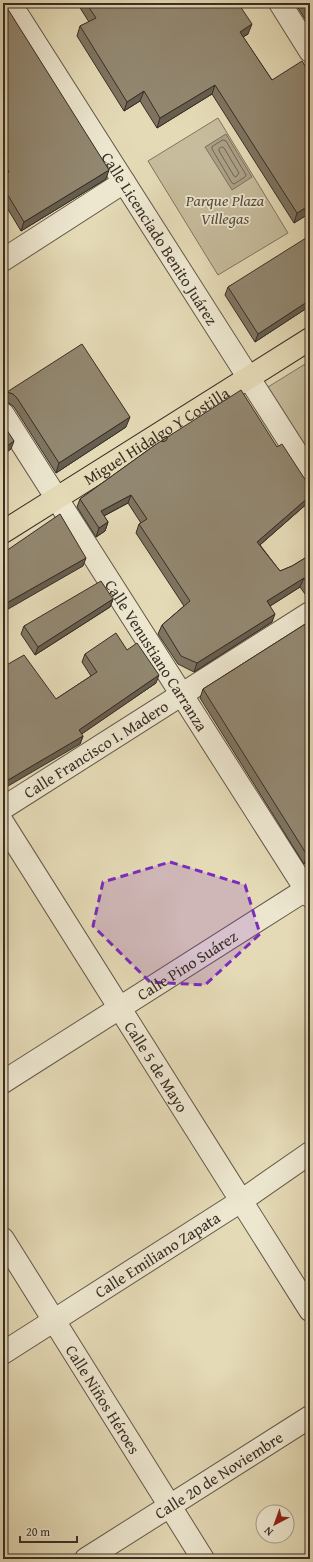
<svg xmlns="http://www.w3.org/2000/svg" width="313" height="1562" font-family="'Gentium Book Plus',serif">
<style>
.green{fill:#c7bd9d;stroke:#807561}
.water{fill:#aa9f85;stroke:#7d715f}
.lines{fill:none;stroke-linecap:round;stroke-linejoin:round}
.shore{stroke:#726655;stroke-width:1}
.minor-casing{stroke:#645849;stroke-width:24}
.major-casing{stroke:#392d25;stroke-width:24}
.minor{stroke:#ede7d0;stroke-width:22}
.major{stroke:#e4dab6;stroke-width:22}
.wall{fill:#7e7460;stroke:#392d25}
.shaded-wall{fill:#665e4e;stroke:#392d25}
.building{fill:#928770;stroke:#392d25}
.marked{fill:#7b2cbf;fill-opacity:0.2;stroke:#7b2cbf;stroke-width:3;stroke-dasharray:8 5;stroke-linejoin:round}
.labels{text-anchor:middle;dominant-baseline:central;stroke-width:3.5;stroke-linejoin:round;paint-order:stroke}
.park-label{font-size:16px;font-style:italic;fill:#554a3d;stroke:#ede7d0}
.street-label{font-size:16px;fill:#392d25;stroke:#ede7d0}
</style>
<rect width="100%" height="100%" fill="#e4dab6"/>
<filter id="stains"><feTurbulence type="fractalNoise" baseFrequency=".005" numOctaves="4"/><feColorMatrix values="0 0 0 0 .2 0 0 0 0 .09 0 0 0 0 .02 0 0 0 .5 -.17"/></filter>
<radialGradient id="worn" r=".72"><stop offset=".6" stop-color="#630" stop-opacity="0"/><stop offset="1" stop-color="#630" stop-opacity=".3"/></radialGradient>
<!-- green -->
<g class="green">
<polygon points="218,118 288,233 218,275 148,161"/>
<polygon points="310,361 310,454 268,387"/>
</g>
<!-- water -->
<polygon class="water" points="226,134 252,177 232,190 205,147"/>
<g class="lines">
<!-- shore -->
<g class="shore">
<polygon points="223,140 226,141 246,175 245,177 234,184 232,183 212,149 212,147"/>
<polygon points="222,147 224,148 239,173 236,177 234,176 219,151 219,149"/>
</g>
<defs>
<g id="minor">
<path id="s1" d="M10,3L310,474"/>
<polyline points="280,3 310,51"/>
<polyline points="3,260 124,182"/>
<path id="s2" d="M3,414L310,896"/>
<path id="s3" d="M3,808L310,613"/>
<path id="s4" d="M3,823L310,1310"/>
<path id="s5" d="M3,1082L310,887"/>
<path id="s6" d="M3,1239L203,1559"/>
<path id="s7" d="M3,1353L241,1201L310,1153"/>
<path id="s8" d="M86,1559L310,1417"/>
</g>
<g id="major">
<path id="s9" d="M3,532L310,339"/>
</g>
</defs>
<!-- minor casing -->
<use href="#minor" class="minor-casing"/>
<!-- major casing -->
<use href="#major" class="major-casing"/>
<!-- minor -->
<use href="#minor" class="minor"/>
<!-- major -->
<use href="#major" class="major"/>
</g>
<!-- wall -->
<g class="wall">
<polygon points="3,3 106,179 21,231 3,201"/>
<polygon points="77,3 238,3 248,34 243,37 272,80 310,74 310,213 294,223 212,94 157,128 140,101 124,111 77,36 80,26 89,22"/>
<polygon points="295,3 310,3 310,27"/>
<polygon points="310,244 310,306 255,342 225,295 228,287"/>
<polygon points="7,392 126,427 56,473 14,407 9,403 4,402"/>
<polygon points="155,445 310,501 260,545 280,571 292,566 310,555 310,601 300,587 270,606 272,622 194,672 178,664 158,634 162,625 184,606 136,533 139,524 141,523 128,503 104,516 108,522 105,531 96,537 77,507 80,499"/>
<polygon points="113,599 110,607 35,655 21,634 24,626"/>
<polygon points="310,621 310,860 304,864 200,698 203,689"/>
<polygon points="127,650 156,683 81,734 83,736 80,744 56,699 91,676 82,662 85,654"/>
</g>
<!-- shaded-wall -->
<g class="shaded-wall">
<polygon points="252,24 248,34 236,41 240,32"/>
<polygon points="215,85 212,94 157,128 160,118"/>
<polygon points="144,91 140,101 124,111 127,102"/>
<polygon points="109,170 106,179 21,231 24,222"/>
<polygon points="310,205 310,213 294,223 297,213"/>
<polygon points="310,300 310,306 255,342 258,334"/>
<polygon points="130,417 126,427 56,473 59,463"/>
<polygon points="14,441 11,449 3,455 3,449"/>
<polygon points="131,495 128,503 98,519 101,511"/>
<polygon points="310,496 310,501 254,550 257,542"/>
<polygon points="108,522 105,531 96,537 99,528"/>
<polygon points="86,558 83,566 3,612 3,605"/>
<polygon points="304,578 300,587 264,610 267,601"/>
<polygon points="113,599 110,607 35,655 38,647"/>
<polygon points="275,614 272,622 194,672 197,663"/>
<polygon points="159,675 156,683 76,738 79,730"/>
<polygon points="83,736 80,744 3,789 3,783"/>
<polygon points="310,854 310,860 304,864 307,855"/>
</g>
<!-- building -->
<g class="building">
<polygon points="3,3 4,3 109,170 24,222 3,187 3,176 9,172 3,162"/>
<polygon points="86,3 238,3 252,24 240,32 272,80 302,61 310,74 310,205 297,213 215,85 160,118 144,91 127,102 80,26 96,18"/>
<polygon points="304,3 310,3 310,13"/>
<polygon points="306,238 310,244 310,300 258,334 228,287"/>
<polygon points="82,344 130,417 59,463 17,398 13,394 7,392"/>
<polygon points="241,390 277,447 282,444 310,487 310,496 257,542 280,571 292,566 310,555 310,588 304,578 267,601 275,614 197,663 181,656 162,625 190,601 139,524 147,519 131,495 101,511 108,522 99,528 80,499 155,445"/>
<polygon points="3,424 14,441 3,449"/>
<polygon points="60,514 86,558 3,605 3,553"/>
<polygon points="101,581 113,599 38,647 24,626"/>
<polygon points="310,621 310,854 307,855 203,689"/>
<polygon points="116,633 127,650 137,643 159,675 79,730 83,736 3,783 3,667 24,655 56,699 97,672 85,654"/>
</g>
<!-- marked area -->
<path class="marked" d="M170,862L245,885L260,934L205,985L150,982L93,926L103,882Z"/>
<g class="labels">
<!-- park labels -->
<g class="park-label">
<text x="225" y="200">Parque Plaza<tspan x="225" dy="18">Villegas</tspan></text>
</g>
<!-- street labels -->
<g class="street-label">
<text stroke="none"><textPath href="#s1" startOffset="279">Calle Licenciado Benito Juárez</textPath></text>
<text stroke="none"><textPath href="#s9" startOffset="181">Miguel Hidalgo Y Costilla</textPath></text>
<text stroke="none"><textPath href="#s2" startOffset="286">Calle Venustiano Carranza</textPath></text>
<text stroke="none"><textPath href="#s3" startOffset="110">Calle Francisco I. Madero</textPath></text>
<text stroke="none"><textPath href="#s5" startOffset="218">Calle Pino Suárez</textPath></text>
<text stroke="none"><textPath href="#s4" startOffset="288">Calle 5 de Mayo</textPath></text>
<text stroke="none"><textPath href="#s7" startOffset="183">Calle Emiliano Zapata</textPath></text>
<text stroke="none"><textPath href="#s6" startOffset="189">Calle Niños Héroes</textPath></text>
<text stroke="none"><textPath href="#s8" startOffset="157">Calle 20 de Noviembre</textPath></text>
</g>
</g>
<!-- margin -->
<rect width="313" height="1562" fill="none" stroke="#e4dab6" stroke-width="16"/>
<rect x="4" y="4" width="305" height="1554" fill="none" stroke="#392d25" stroke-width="2"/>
<rect x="8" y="8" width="297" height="1546" fill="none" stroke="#392d25"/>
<!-- north arrow -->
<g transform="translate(275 1524) rotate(221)"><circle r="19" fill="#ede7d0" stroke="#a59d8c"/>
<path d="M0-3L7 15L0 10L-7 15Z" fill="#8f2418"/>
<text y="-6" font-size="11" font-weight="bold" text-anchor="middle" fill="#392d25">N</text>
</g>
<!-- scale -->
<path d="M20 1536v6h57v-6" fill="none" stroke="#392d25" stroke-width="2"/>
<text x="26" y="1536" font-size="12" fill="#392d25" stroke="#ede7d0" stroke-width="3" paint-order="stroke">20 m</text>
<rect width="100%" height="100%" filter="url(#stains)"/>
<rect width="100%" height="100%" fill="url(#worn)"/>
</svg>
